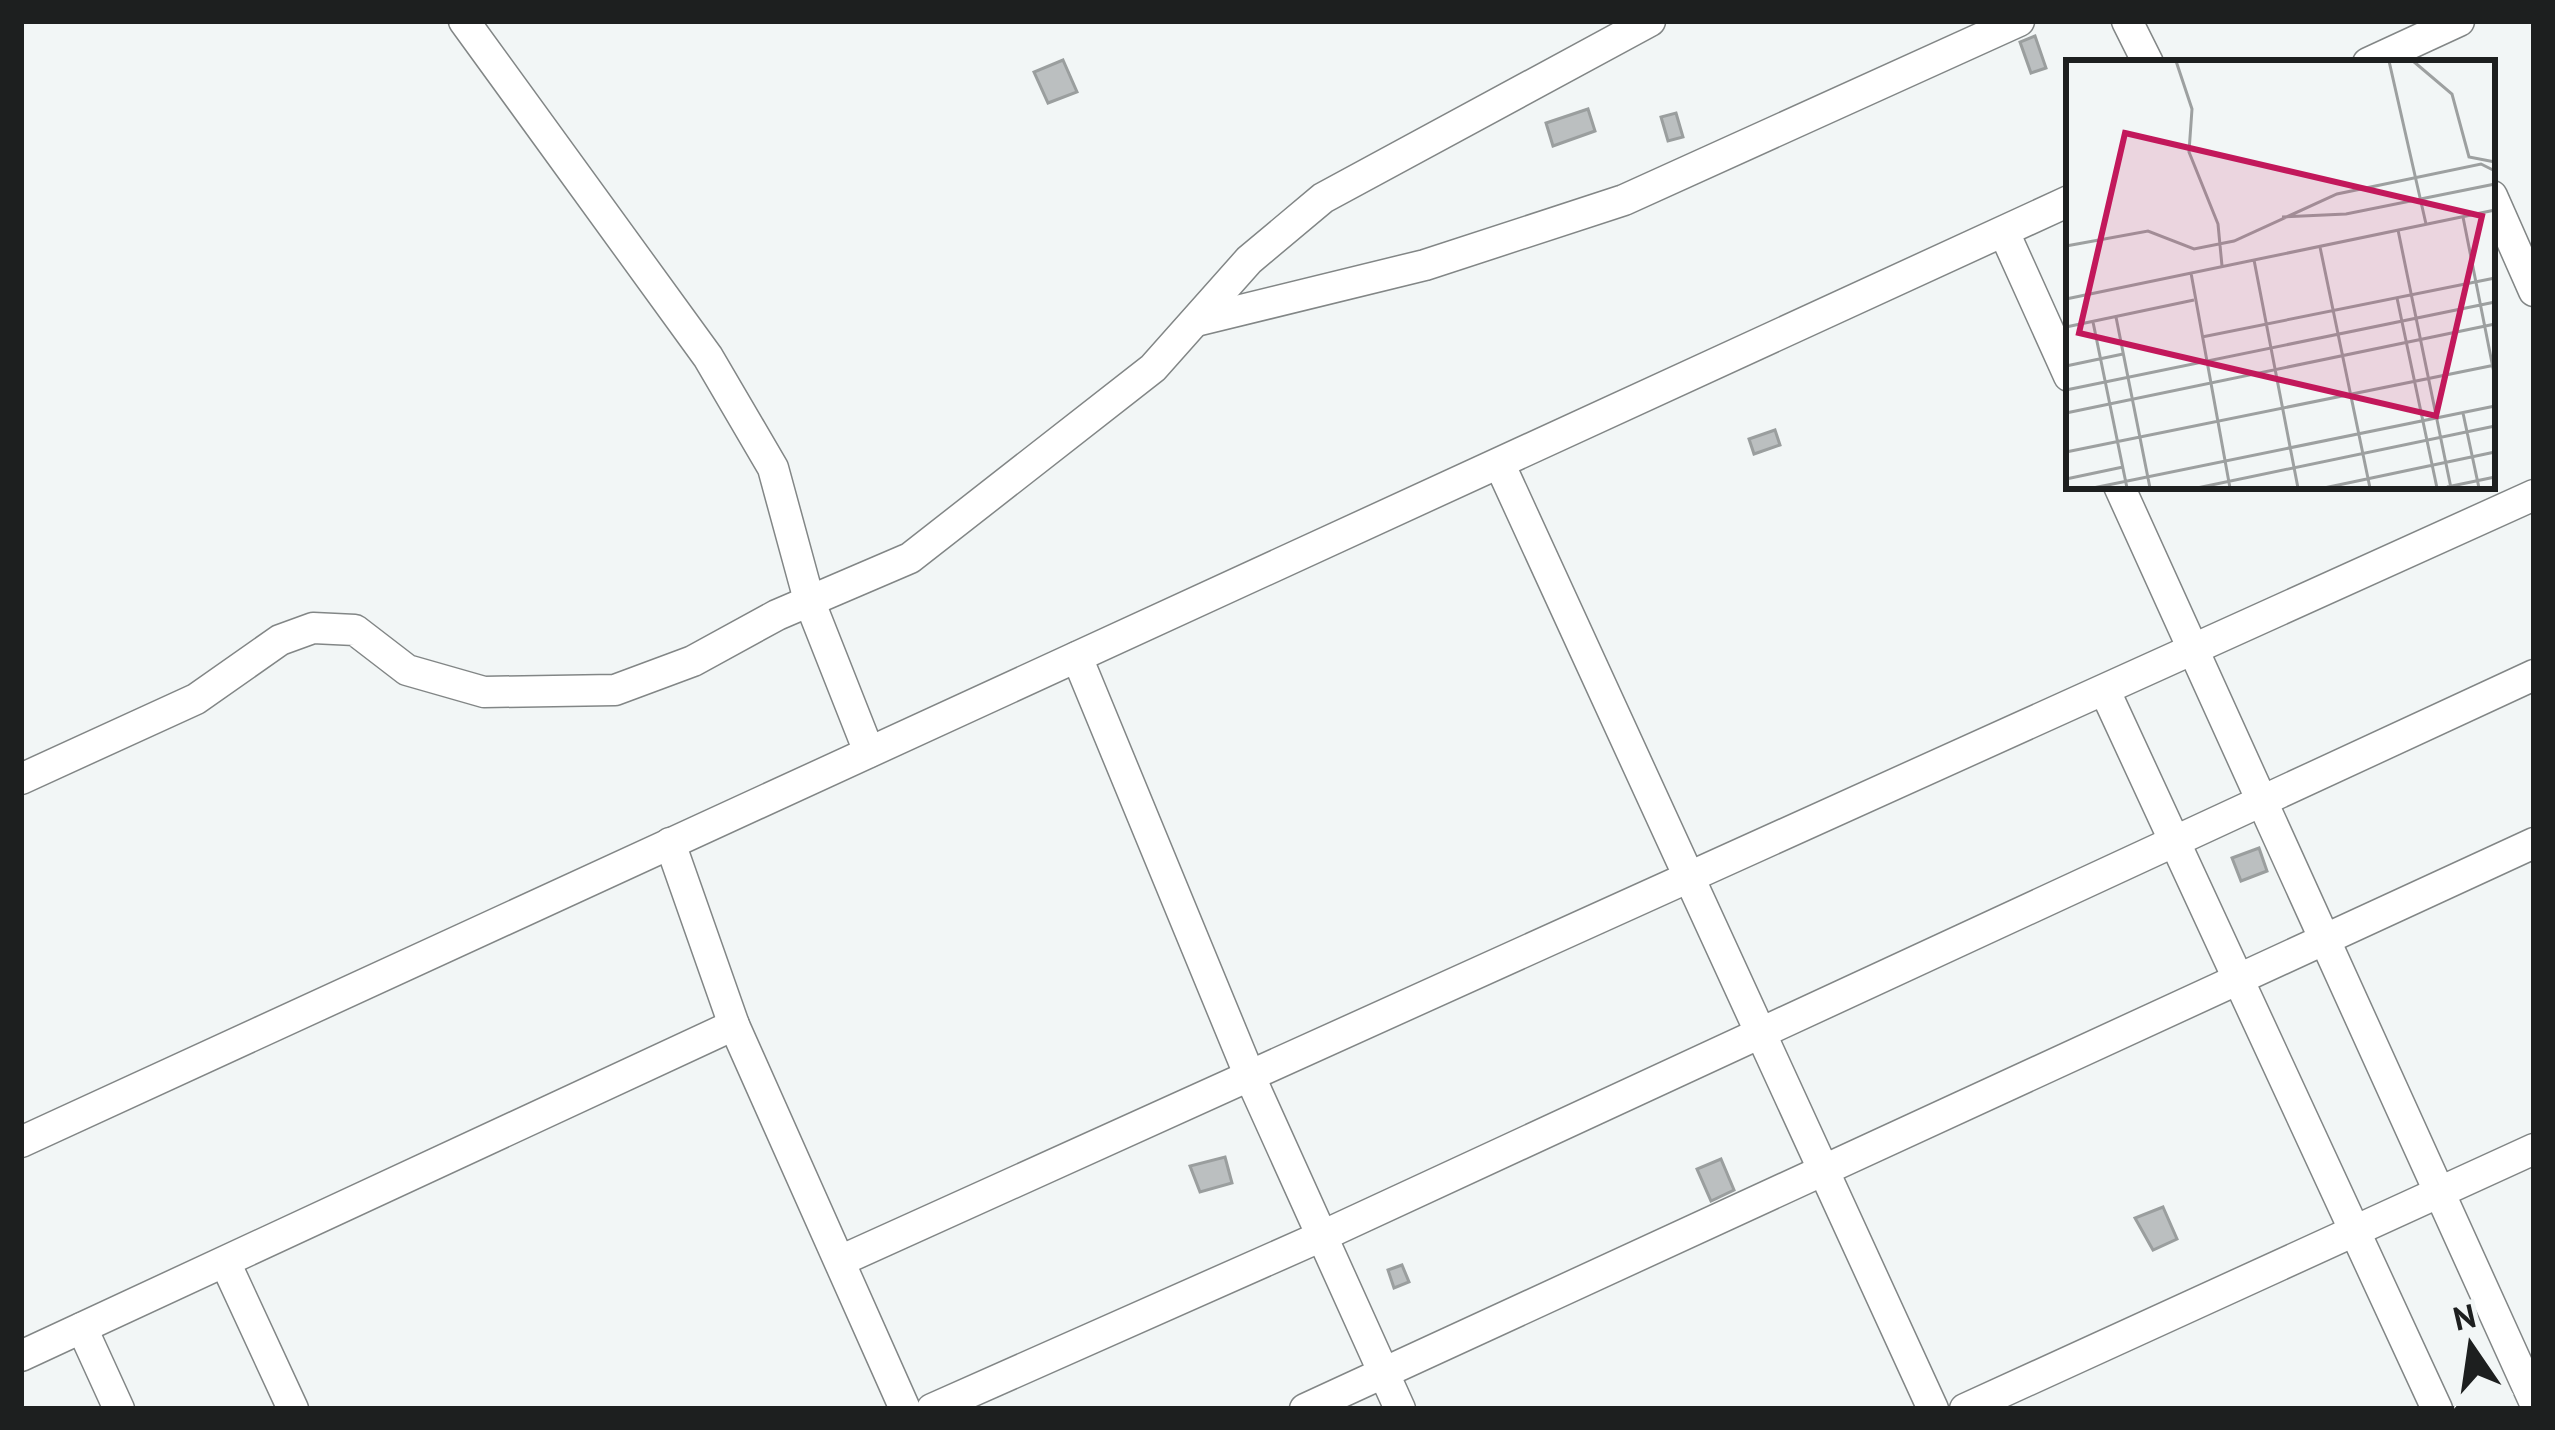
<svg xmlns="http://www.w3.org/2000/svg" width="2555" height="1430" font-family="'PT Sans',sans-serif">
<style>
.building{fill:#bbbfc0;stroke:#9a9e9e;stroke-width:3}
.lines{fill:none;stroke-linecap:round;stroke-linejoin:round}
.minor-casing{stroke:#828686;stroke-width:33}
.minor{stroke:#fff;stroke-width:30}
.inset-road{fill:none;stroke:#9da0a0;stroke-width:3}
.view{fill:#c2185b;fill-opacity:0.15;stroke:#c2185b;stroke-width:6}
.inset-edge{fill:none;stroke:#1d1f1f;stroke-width:6}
</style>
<rect width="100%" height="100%" fill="#f2f6f6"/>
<!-- building -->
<g class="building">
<polygon points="2035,36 2046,68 2031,73 2020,42"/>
<polygon points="1063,60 1077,92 1048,103 1034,72"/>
<polygon points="1588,109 1595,131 1553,146 1546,123"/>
<polygon points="1676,113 1683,137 1668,141 1661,117"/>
<polygon points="1775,430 1780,445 1754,454 1749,439"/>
<polygon points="2259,848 2267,871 2241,881 2232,858"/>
<polygon points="1225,1157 1232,1183 1200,1192 1190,1166"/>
<polygon points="1721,1159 1734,1190 1711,1201 1697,1169"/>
<polygon points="2163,1207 2177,1239 2153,1250 2135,1218"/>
<polygon points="1402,1265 1409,1282 1394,1288 1388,1270"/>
</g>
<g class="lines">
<defs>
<g id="minor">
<polyline points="464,21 708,357 773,468 809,600 869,752"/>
<polyline points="2127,21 2148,63"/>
<polyline points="2368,63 2459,21"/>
<polyline points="2492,196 2534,291"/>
<polyline points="2004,232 2069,376"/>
<polyline points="1196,321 1425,265 1624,200 2019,21"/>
<polyline points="1500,465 1933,1409"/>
<polyline points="2119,486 2534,1401"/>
<polyline points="1077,657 1251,1079 1400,1409"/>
<polyline points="2105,691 2437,1409"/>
<polyline points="21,779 196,699 280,640 313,628 355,630 407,670 484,692 615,690 693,661 777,615 910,558 1153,368 1249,260 1323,198 1650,21"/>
<polyline points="670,843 734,1025 905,1409"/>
<polyline points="21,1142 2069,201"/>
<polyline points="840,1261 2534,495"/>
<polyline points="225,1262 293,1409"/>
<polyline points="82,1328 119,1409"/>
<polyline points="21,1356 734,1025"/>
<polyline points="932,1409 1322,1236 2534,675"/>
<polyline points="1305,1409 2534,843"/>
<polyline points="1965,1409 2534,1149"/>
</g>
</defs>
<!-- minor casing -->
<use href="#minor" class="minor-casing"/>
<!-- minor -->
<use href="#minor" class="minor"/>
</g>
<!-- overview -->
<g transform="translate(2066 60)">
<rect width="429" height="429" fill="#f2f6f6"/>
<path class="inset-road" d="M110,1L126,49L123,92L152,164L156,206M323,1L360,164M347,1L386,34L403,97L429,102M216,157L280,154L429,124M397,157L429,318M332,170L385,428M0,186L82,171L128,189L168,181L271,134L415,104L429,111M254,187L304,428M188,200L232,428M125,213L164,428M331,238L371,428M0,239L429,150M50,257L84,428M27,262L61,428M0,267L128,240M136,277L429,218M0,306L57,294M0,330L429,242M0,353L429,264M397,353L413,428M0,392L429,305M0,419L57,407M381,427L429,417M27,428L429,346M131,428L429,366M258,428L429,392"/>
<path class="view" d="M59,73L416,156L370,356L13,273Z"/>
<rect width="429" height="429" class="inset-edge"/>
</g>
<!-- border -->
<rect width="2555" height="1430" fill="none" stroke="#1d1f1f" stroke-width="48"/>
<!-- north arrow -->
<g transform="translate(2471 1346) rotate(347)" stroke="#f2f6f6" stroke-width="9" paint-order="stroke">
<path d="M0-9L21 45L0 30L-21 45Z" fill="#1d1f1f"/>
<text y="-18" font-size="33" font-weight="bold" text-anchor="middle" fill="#1d1f1f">N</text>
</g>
</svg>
